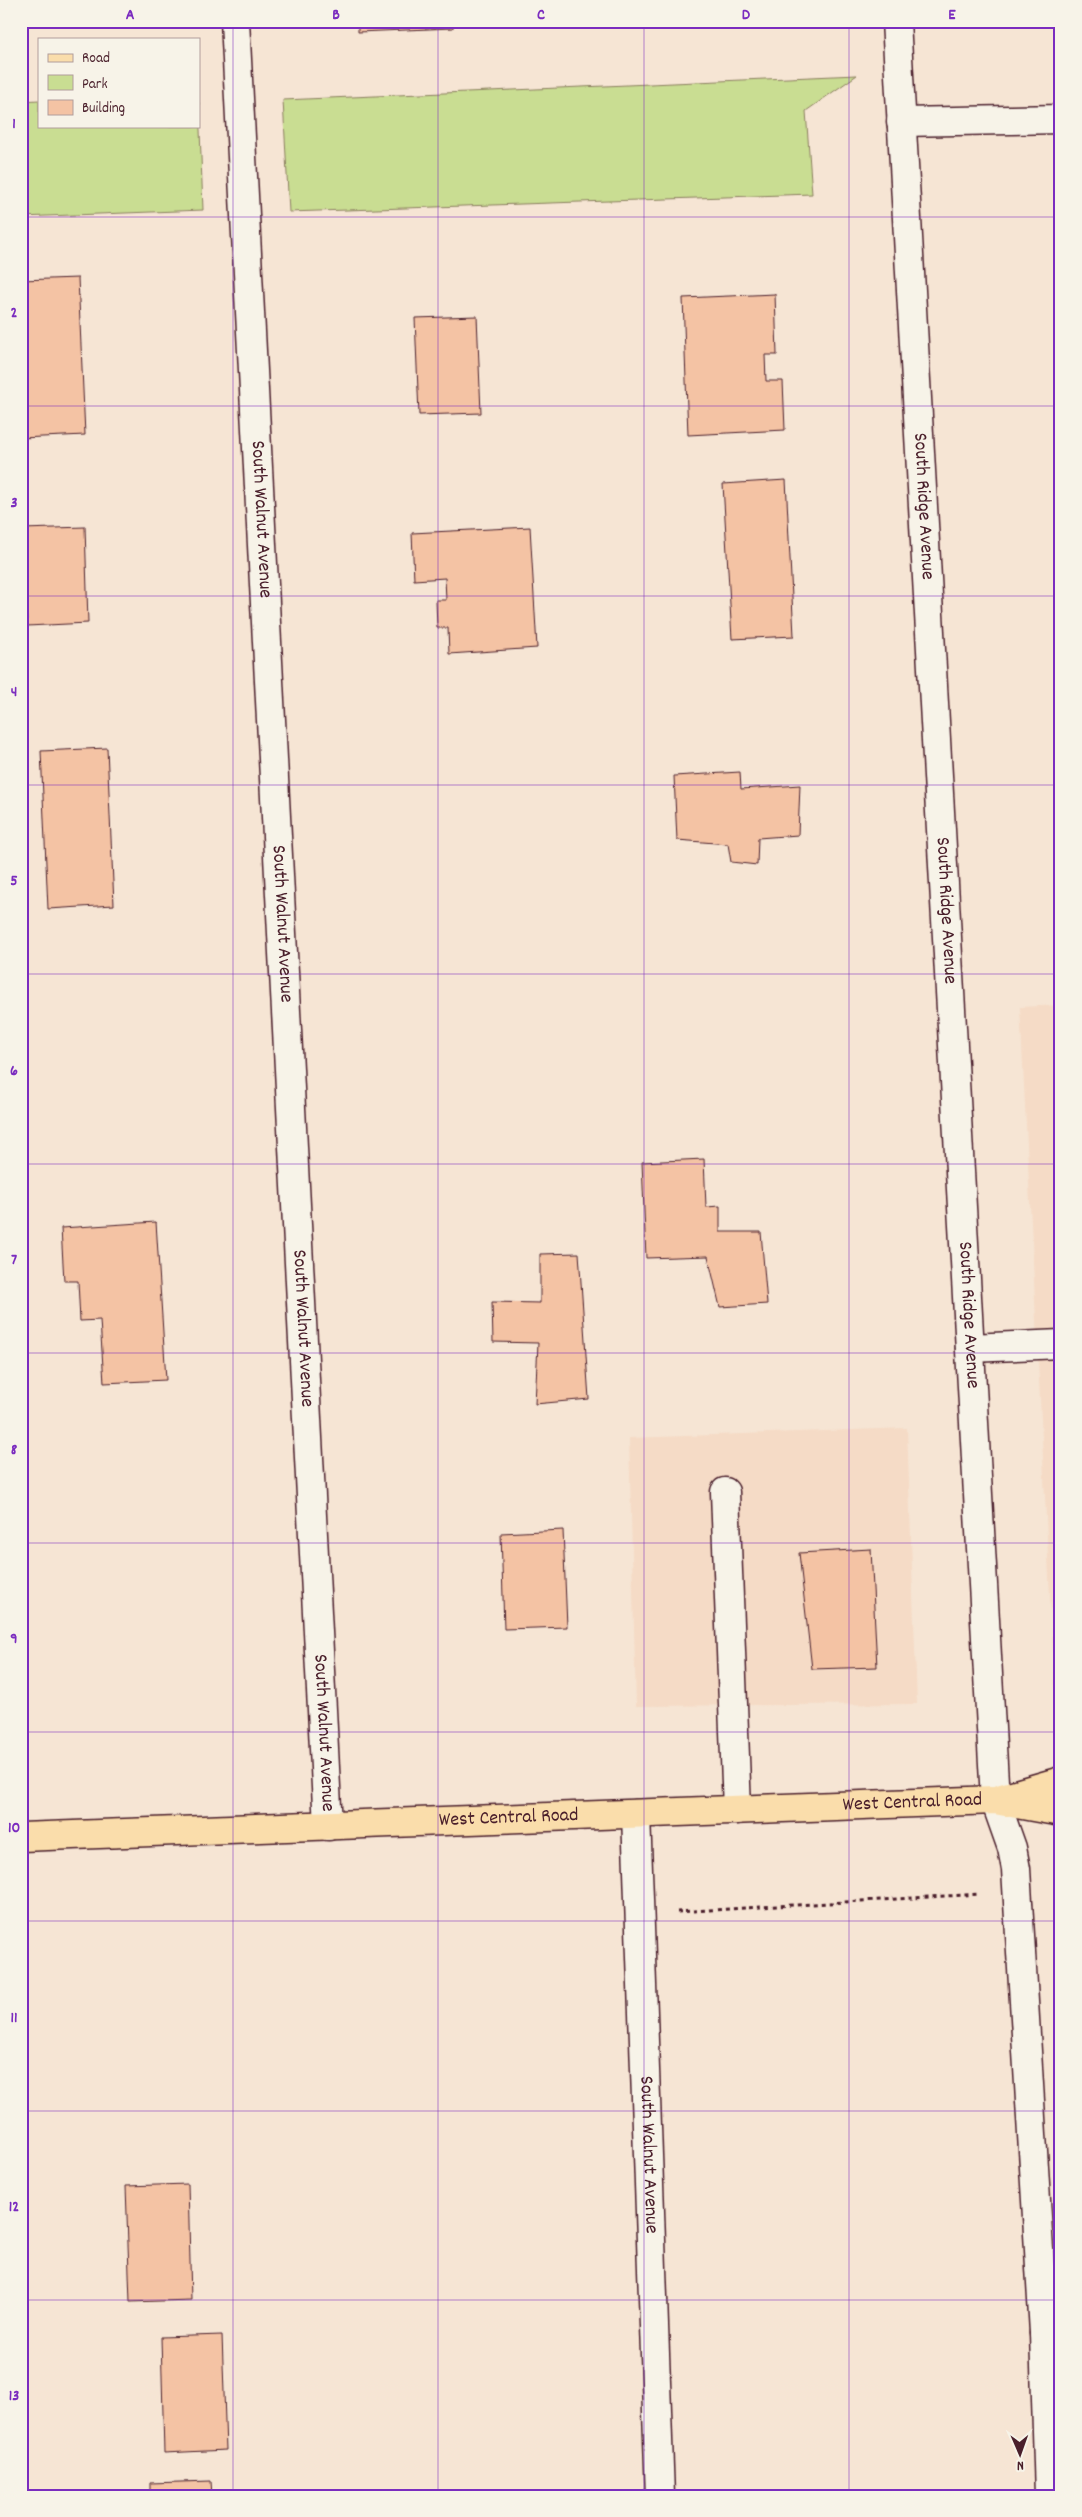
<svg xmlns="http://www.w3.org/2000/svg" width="1082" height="2517" font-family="Dekko,sans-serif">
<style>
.built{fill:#f5dbc6}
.green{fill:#c9dd92;stroke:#8a7e5e}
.building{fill:#f4c3a4;stroke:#4a1f2b}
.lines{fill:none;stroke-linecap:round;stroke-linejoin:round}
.minor-casing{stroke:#4a1f2b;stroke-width:31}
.major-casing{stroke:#4a1f2b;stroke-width:31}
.path{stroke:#4a1f2b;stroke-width:3;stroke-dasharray:4 4;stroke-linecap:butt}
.minor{stroke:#f7f3e8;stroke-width:28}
.major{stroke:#faddab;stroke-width:28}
.grid{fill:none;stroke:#7b2cbf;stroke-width:1;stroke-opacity:0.55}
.labels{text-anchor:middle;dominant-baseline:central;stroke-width:4;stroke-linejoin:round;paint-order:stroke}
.street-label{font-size:20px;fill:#4a1f2b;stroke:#f7f3e8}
.neatline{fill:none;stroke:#7b2cbf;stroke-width:2}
.grid-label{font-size:16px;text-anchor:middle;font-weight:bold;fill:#7b2cbf}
</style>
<rect width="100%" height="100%" fill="#f6e5d4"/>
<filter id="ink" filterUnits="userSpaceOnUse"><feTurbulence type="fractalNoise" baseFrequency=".02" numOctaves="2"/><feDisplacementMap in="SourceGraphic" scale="10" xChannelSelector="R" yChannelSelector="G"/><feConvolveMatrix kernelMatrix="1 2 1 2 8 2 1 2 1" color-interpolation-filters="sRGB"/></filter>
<g filter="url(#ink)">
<!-- built -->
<g class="built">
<polygon points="1061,1005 1061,1694 1055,1694 1020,1007"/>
<polygon points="907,1428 917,1704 636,1706 629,1438"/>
</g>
<!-- green -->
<g class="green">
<polygon points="857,75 806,111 812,194 289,212 283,100"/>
<polygon points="39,100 39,126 199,126 199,103 203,210 21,217 21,101"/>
</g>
<!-- building -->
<g class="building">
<polygon points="358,21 453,21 453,28 358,32"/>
<polygon points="78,278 85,435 21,438 21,280"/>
<polygon points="775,294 777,355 765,355 766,381 783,381 785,430 688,435 683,298"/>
<polygon points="477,316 481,413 419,415 415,318"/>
<polygon points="786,480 794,636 732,639 723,484"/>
<polygon points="85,527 88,623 27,626 23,529"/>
<polygon points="530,527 537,648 449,654 448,628 437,628 436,600 446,600 445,578 414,580 412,533"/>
<polygon points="107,748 114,905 48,909 41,751"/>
<polygon points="740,772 741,789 800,785 798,835 758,838 757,865 731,862 728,844 677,840 674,776"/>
<polygon points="704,1159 706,1207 720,1206 720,1232 761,1232 767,1304 720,1307 708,1256 646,1258 642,1162"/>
<polygon points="156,1222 166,1380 104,1383 100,1320 80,1321 78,1281 64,1281 61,1228"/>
<polygon points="579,1253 589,1399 535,1404 538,1343 493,1342 492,1302 540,1303 540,1254"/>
<polygon points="563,1530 567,1627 504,1629 501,1533"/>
<polygon points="871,1549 877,1667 812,1669 799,1553"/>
<polygon points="188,2184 191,2300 130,2302 126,2186"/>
<polygon points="222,2335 226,2450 164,2453 161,2337"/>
<polygon points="211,2481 212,2496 150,2496 150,2483"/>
</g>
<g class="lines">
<defs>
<g id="minor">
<path id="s1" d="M235,21L328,1826"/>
<path id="s2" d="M896,21L995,1800L1012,1848L1016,1869L1044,2333L1061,2331"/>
<polyline points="901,122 1061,119"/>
<polyline points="970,1348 1061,1344"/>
<polyline points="725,1492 737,1810"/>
<path id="s3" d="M636,1814L660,2496"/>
<polyline points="1044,2333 1049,2496"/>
</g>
<g id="major">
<polyline points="1002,1798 1061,1781"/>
<path id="s4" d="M21,1837L995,1800L1061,1812"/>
</g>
</defs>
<!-- minor casing -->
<use href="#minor" class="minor-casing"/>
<!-- major casing -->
<use href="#major" class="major-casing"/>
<!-- path -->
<polyline class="path" points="677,1912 980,1894"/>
<!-- minor -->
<use href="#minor" class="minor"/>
<!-- major -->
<use href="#major" class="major"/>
</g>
</g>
<!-- grid -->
<path class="grid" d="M233,21V2496M438,21V2496M644,21V2496M849,21V2496M21,217H1061M21,406H1061M21,596H1061M21,785H1061M21,974H1061M21,1164H1061M21,1353H1061M21,1543H1061M21,1732H1061M21,1921H1061M21,2111H1061M21,2300H1061"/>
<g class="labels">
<!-- street labels -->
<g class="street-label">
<text stroke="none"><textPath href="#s2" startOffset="486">South Ridge Avenue</textPath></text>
<text stroke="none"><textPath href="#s1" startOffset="499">South Walnut Avenue</textPath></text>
<text stroke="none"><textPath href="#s2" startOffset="891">South Ridge Avenue</textPath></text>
<text stroke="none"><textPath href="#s1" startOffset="904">South Walnut Avenue</textPath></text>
<text stroke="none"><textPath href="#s2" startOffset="1296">South Ridge Avenue</textPath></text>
<text stroke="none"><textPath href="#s1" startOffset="1309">South Walnut Avenue</textPath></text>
<text stroke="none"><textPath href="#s1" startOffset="1714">South Walnut Avenue</textPath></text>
<text stroke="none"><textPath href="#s4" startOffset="892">West Central Road</textPath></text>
<text stroke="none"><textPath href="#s4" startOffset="488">West Central Road</textPath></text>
<text stroke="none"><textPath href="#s3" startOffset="341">South Walnut Avenue</textPath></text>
</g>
</g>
<!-- margin -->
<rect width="1082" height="2517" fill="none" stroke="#f7f3e8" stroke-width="55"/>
<!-- legend -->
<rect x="38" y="38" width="162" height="90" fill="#f7f3e8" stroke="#b29e9c"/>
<rect x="48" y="54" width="25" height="8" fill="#faddab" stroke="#b29e9c"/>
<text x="82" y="62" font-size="15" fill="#4a1f2b">Road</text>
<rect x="48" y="75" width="25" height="15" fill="#c9dd92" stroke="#b29e9c"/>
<text x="82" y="88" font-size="15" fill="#4a1f2b">Park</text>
<rect x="48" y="100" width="25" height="15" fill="#f4c3a4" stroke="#b29e9c"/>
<text x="82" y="112" font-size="15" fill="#4a1f2b">Building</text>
<!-- north arrow -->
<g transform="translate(1020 2454) rotate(178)" stroke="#f7f3e8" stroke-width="4" paint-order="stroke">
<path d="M0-4L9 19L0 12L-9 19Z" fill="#4a1f2b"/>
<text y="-8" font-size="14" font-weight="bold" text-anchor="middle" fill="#4a1f2b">N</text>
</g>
<rect x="28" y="28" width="1026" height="2462" class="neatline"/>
<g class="grid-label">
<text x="130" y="19">A</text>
<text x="336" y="19">B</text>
<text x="541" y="19">C</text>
<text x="746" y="19">D</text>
<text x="952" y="19">E</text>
<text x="14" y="128">1</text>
<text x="14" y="317">2</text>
<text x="14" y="507">3</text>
<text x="14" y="696">4</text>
<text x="14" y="885">5</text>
<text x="14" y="1075">6</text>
<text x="14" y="1264">7</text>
<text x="14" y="1454">8</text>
<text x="14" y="1643">9</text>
<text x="14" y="1832">10</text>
<text x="14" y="2022">11</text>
<text x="14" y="2211">12</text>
<text x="14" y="2400">13</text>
</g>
</svg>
